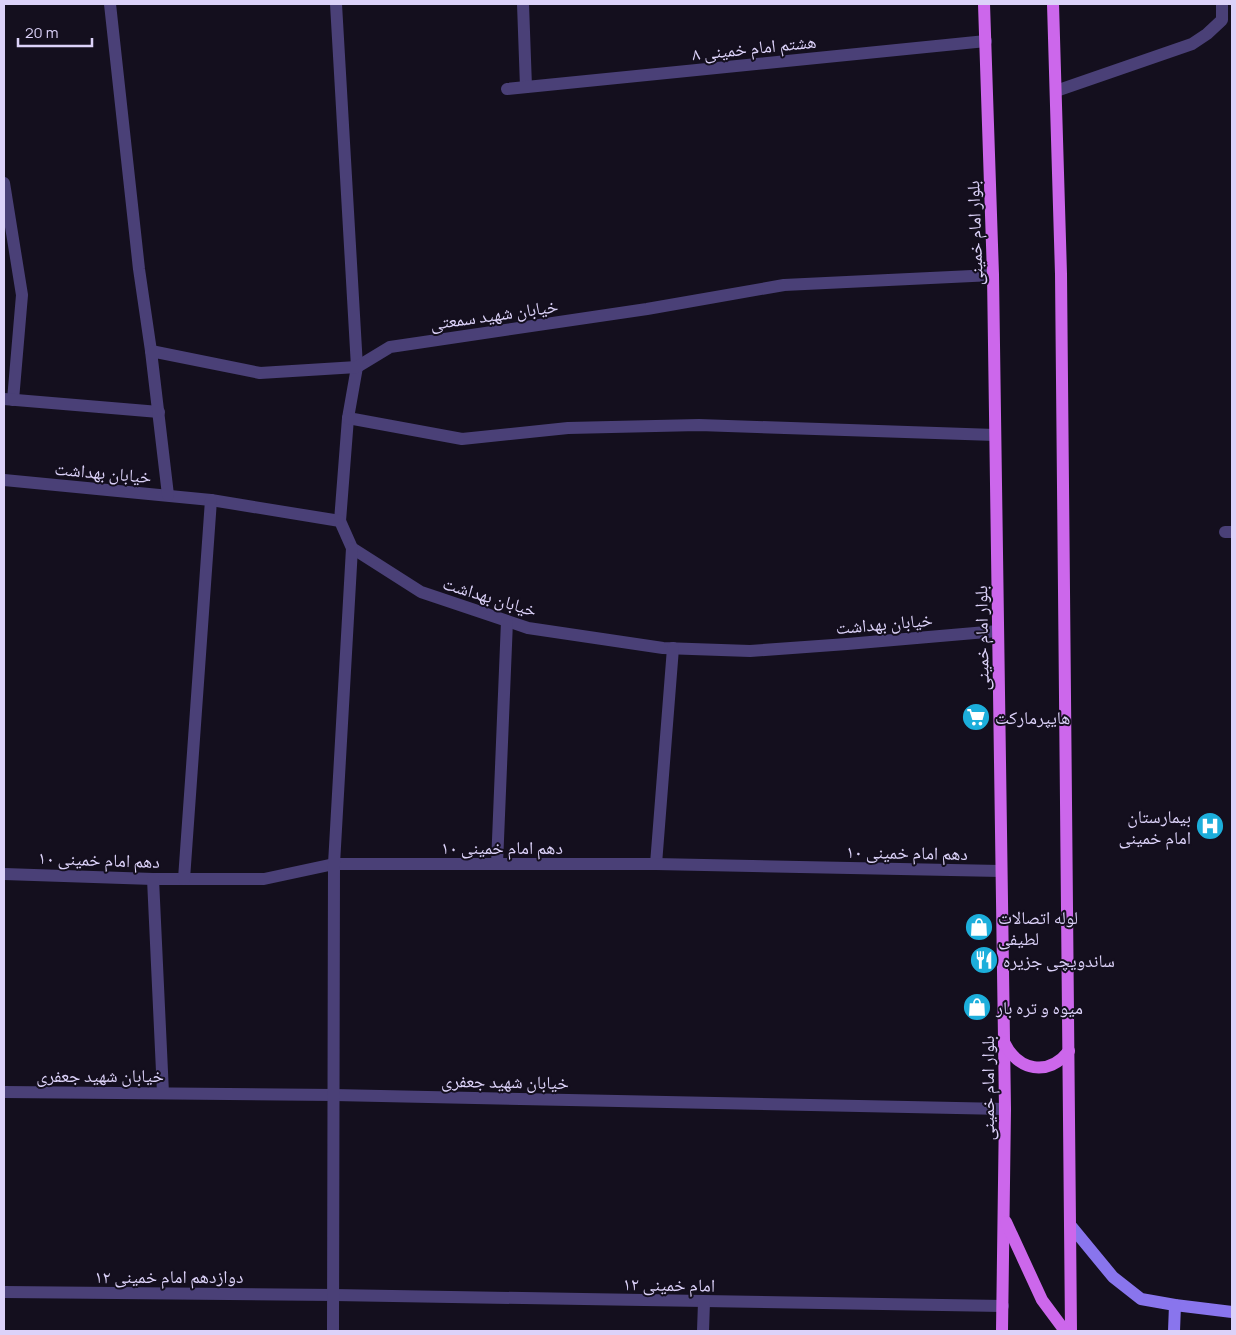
<svg xmlns="http://www.w3.org/2000/svg" width="1236" height="1335" font-family="Manrope,'Noto Naskh Arabic',sans-serif">
<style>
.lines{fill:none;stroke-linecap:round;stroke-linejoin:round}
.lane{stroke:#4a4077;stroke-width:12}
.street{stroke:#4a4077;stroke-width:12}
.secondary{stroke:#8975ed;stroke-width:12}
.primary{stroke:#cc67eb;stroke-width:12}
.labels{text-anchor:middle;dominant-baseline:central;stroke-width:4;stroke-linejoin:round;paint-order:stroke}
.street-label{font-size:18px;fill:#dcd2f9;stroke:#140f1e}
.poi-label{font-size:18px;fill:#dcd2f9;stroke:#140f1e;text-anchor:start}
</style>
<rect width="100%" height="100%" fill="#140f1e"/>
<g class="lines">
<!-- lane -->
<g class="lane">
<polyline points="1056,91 1192,44 1207,34 1222,20 1222,4"/>
<polyline points="1225,532 1232,532"/>
</g>
<!-- street -->
<g class="street">
<polyline points="110,4 139,269 151,351"/>
<polyline points="336,4 357,367 348,418 340,521"/>
<polyline points="523,4 526,87"/>
<polyline points="507,89 986,41"/>
<polyline points="4,183 22,295 13,400"/>
<polyline points="4,399 159,412"/>
<polyline points="348,418 462,439 568,428 699,425 995,435"/>
<polyline points="4,480 211,500 340,521 352,548 421,592 528,628 663,648 750,651 847,644 998,631"/>
<polyline points="168,495 151,351 260,373 357,367 390,347 647,309 784,285 993,275"/>
<polyline points="497,864 507,621"/>
<polyline points="656,864 673,648"/>
<polyline points="4,874 153,879 264,879 334,864 656,864 1001,871"/>
<polyline points="153,879 163,1093"/>
<polyline points="184,879 211,500"/>
<polyline points="4,1092 334,1095 1005,1109"/>
<polyline points="4,1292 334,1295 1003,1306"/>
<polyline points="333,1331 334,864 352,548"/>
<polyline points="703,1331 704,1302"/>
</g>
<!-- secondary -->
<g class="secondary">
<polyline points="1071,1226 1113,1277 1141,1299 1175,1305 1232,1312"/>
<polyline points="1174,1331 1175,1305"/>
</g>
<!-- primary -->
<g class="primary">
<polyline points="984,4 993,275 1005,1109 1002,1331"/>
<polyline points="1053,4 1061,274 1071,1331"/>
<path d="M1004,1042C1018,1071 1048,1077 1069,1051"/>
<polyline points="1006,1222 1042,1300 1065,1331"/>
</g>
</g>
<!-- icons -->
<defs>
<symbol id="supermarket-disc" viewBox="-11 -11 22 22"><circle r="9.5" fill="#1caedb" stroke="#140f1e"/><path d="M-6-5.5h2.5l.6 2H6L4.5 2H-2.5L-4.4-4H-6ZM-1.5 3.2a1.3 1.3 0 1 0 .1 0ZM3 3.2a1.3 1.3 0 1 0 .1 0Z" fill="#fff"/></symbol>
<symbol id="hospital-disc" viewBox="-11 -11 22 22"><circle r="9.5" fill="#1caedb" stroke="#140f1e"/><path d="M-5-5h3v3.5h4V-5h3V5h-3V1.5h-4V5h-3Z" fill="#fff"/></symbol>
<symbol id="shop-disc" viewBox="-11 -11 22 22"><circle r="9.5" fill="#1caedb" stroke="#140f1e"/><path d="M-5-2.5h2.3a2.7 3.5 0 0 1 5.4 0H5L5.5 6h-11ZM-1.5-2.5h3a1.5 2.3 0 0 0-3 0Z" fill="#fff"/></symbol>
<symbol id="restaurant-disc" viewBox="-11 -11 22 22"><circle r="9.5" fill="#1caedb" stroke="#140f1e"/><path d="M-5-6h1v4h1v-4h1v4h1v-4h1v5L-1.5 .5V6h-2V.5L-5-1ZM5-6V6H3V1.5H1.5Q1.5-4 5-6Z" fill="#fff"/></symbol>
</defs>
<g fill-rule="evenodd">
<use href="#supermarket-disc" x="960" y="701" width="32" height="32"/>
<use href="#hospital-disc" x="1194" y="810" width="32" height="32"/>
<use href="#shop-disc" x="963" y="911" width="32" height="32"/>
<use href="#restaurant-disc" x="968" y="944" width="32" height="32"/>
<use href="#shop-disc" x="961" y="991" width="32" height="32"/>
</g>
<g class="labels">
<!-- street labels -->
<g class="street-label">
<text transform="translate(754 47) rotate(-6)">هشتم امام خمینی ۸</text>
<text transform="translate(974 233) rotate(-92)">بلوار امام خمینی</text>
<text transform="translate(494 314) rotate(-8)">خیابان شهید سمعتی</text>
<text transform="translate(103 472) rotate(5)">خیابان بهداشت</text>
<text transform="translate(490 596) rotate(17)">خیابان بهداشت</text>
<text transform="translate(884 623) rotate(-5)">خیابان بهداشت</text>
<text transform="translate(981 638) rotate(-91)">بلوار امام خمینی</text>
<text x="502" y="847">دهم امام خمینی ۱۰</text>
<text transform="translate(907 852) rotate(1)">دهم امام خمینی ۱۰</text>
<text transform="translate(99 859) rotate(2)">دهم امام خمینی ۱۰</text>
<text x="100" y="1075">خیابان شهید جعفری</text>
<text transform="translate(505 1081) rotate(1)">خیابان شهید جعفری</text>
<text transform="translate(987 1088) rotate(-90)">بلوار امام خمینی</text>
<text x="169" y="1276">دوازدهم امام خمینی ۱۲</text>
<text transform="translate(669 1284) rotate(1)">امام خمینی ۱۲</text>
</g>
<!-- poi labels -->
<g class="poi-label">
<text x="995" y="717">هایپرمارکت</text>
<text x="1191" y="816" text-anchor="end">بیمارستان<tspan x="1191" dy="21">امام خمینی</tspan></text>
<text x="998" y="917">لوله اتصالات<tspan x="998" dy="21">لطیفی</tspan></text>
<text x="1003" y="960">ساندویچی جزیره</text>
<text x="996" y="1007">میوه و تره بار</text>
</g>
</g>
<!-- border -->
<rect width="1236" height="1335" fill="none" stroke="#dcd2f9" stroke-width="10"/>
<!-- scale -->
<path d="M18 38v8h74v-8" fill="none" stroke="#dcd2f9" stroke-width="2.5"/>
<text x="25" y="38" font-size="15" fill="#dcd2f9" stroke="#140f1e" stroke-width="4" paint-order="stroke">20 m</text>
</svg>
